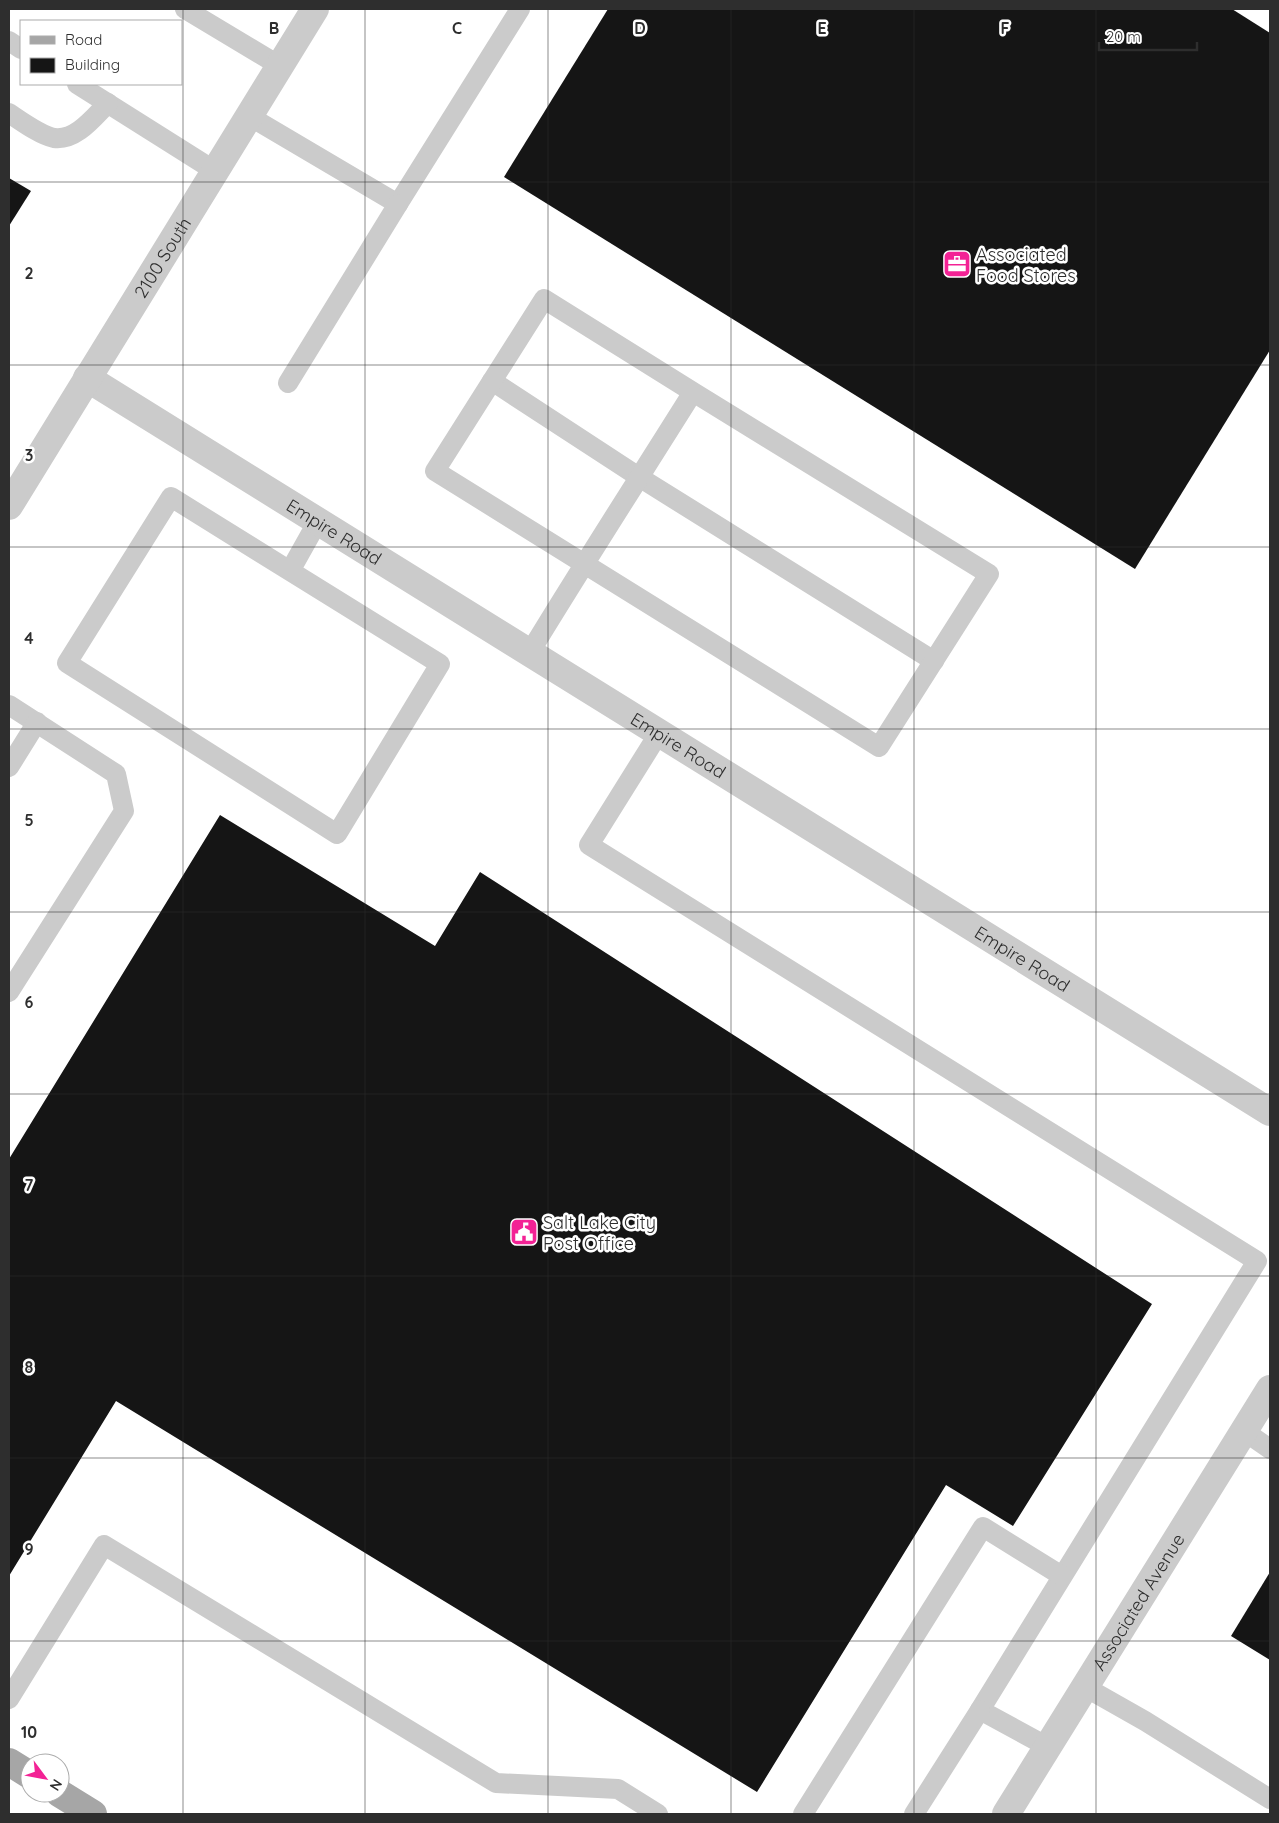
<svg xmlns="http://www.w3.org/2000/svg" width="1279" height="1823" font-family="Quicksand,sans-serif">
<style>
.building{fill:#151515}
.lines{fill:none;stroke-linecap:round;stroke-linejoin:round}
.lane{stroke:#cbcbcb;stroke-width:20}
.street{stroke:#cbcbcb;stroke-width:28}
.primary{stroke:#a6a6a6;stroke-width:28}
.grid{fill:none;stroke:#2e2e2e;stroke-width:1;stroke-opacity:0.55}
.labels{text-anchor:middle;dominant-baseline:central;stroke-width:5;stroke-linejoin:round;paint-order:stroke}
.poi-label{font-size:18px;fill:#2e2e2e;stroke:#fff;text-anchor:start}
.street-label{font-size:18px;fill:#2e2e2e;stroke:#fff}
.grid-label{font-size:16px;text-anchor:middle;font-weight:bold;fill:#2e2e2e;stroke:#fff;stroke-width:5;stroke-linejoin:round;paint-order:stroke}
</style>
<rect width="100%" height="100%" fill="#fff"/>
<!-- building -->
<g class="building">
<polygon points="608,9 1232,9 1270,33 1270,350 1135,569 504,177"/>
<polygon points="9,178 31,191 9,226"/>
<polygon points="220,815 435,946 480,872 1152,1304 1013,1526 946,1485 757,1792 116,1401 9,1576 9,1159"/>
<polygon points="1270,1572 1270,1660 1231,1636"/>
</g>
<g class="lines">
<!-- lane -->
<g class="lane">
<polyline points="185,9 280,66"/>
<polyline points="9,41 21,49"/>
<polyline points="77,84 215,171"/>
<path d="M9,113C21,121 40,135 54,138C76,141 94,117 108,103"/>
<polyline points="249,116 398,204 520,9"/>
<polyline points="492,381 639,477 934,661"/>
<polyline points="288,383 398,204"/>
<polyline points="290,571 171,497 67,663 337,834 440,664 290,571 318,521"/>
<path d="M530,652C583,565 639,478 693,392L544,299L435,471L879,747L989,574L693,392"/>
<polyline points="9,705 116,774 124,811 9,992"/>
<polyline points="659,733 589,845 1257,1261 980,1710 1048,1747"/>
<polyline points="9,767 37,722"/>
<polyline points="1244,1431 1270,1449"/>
<polyline points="1085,1687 1145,1721 1270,1799"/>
<polyline points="9,1699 104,1545 496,1783 618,1789 658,1814"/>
<polyline points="803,1814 983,1527 1062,1576"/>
<polyline points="914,1814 980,1710"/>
</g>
<!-- street -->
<g class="street">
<path id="s1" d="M87,378L1270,1112"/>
<path id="s2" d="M9,506L315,9"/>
<path id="s3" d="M1006,1814L1270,1389"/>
</g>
<!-- primary -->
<g class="primary">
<polyline points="9,1762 30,1775"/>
<polyline points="59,1793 93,1814"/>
</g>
</g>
<!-- grid -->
<path class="grid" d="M183,9V1814M365,9V1814M548,9V1814M731,9V1814M914,9V1814M1096,9V1814M9,182H1270M9,365H1270M9,547H1270M9,729H1270M9,912H1270M9,1094H1270M9,1276H1270M9,1458H1270M9,1641H1270"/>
<!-- icons -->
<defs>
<symbol id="office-square" viewBox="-11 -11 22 22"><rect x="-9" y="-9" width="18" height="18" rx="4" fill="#f32295" stroke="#fff"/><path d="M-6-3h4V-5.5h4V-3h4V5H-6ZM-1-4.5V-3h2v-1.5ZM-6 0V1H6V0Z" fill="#fff"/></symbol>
<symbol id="civic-square" viewBox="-11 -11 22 22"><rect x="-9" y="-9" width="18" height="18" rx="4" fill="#f32295" stroke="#fff"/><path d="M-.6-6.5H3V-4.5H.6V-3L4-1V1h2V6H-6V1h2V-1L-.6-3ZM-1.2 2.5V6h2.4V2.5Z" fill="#fff"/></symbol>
</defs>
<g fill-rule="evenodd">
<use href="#office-square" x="941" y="248" width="32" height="32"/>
<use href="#civic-square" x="508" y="1216" width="32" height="32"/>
</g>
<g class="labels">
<!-- poi labels -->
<g class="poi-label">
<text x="976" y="254">Associated<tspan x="976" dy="21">Food Stores</tspan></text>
<text x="543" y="1222">Salt Lake City<tspan x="543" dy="21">Post Office</tspan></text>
</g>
<!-- street labels -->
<g class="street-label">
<text stroke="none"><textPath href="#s2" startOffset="292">2100 South</textPath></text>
<text stroke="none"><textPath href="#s1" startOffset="291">Empire Road</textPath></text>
<text stroke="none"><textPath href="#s1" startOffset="696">Empire Road</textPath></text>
<text stroke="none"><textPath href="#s1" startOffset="1101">Empire Road</textPath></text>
<text stroke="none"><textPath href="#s3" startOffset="250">Associated Avenue</textPath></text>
</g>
</g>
<g class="grid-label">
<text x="274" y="34">B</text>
<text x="457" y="34">C</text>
<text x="640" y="34">D</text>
<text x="822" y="34">E</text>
<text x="1005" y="34">F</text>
<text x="29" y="279">2</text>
<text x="29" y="461">3</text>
<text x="29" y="644">4</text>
<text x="29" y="826">5</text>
<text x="29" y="1008">6</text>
<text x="29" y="1191">7</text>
<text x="29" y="1373">8</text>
<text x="29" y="1555">9</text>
<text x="29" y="1738">10</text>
</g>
<!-- border -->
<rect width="1279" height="1823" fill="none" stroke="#2e2e2e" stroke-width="20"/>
<!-- legend -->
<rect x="20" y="20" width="162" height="65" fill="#ffffff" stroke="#ababab"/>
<rect x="30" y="36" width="25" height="8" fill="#a6a6a6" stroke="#ababab"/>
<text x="65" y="45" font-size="15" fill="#2e2e2e">Road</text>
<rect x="30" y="58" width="25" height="15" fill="#151515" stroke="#ababab"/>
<text x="65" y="70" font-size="15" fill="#2e2e2e">Building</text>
<!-- north arrow -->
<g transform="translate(45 1778) rotate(122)"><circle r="24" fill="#ffffff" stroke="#ababab"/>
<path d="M0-4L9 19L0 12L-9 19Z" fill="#f32295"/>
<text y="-8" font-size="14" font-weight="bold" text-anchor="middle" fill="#2e2e2e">N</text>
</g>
<!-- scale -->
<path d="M1099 42v8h98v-8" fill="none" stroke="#2e2e2e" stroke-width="2.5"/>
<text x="1106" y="42" font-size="15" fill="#2e2e2e" stroke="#ffffff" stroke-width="4" paint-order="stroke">20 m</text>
</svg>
